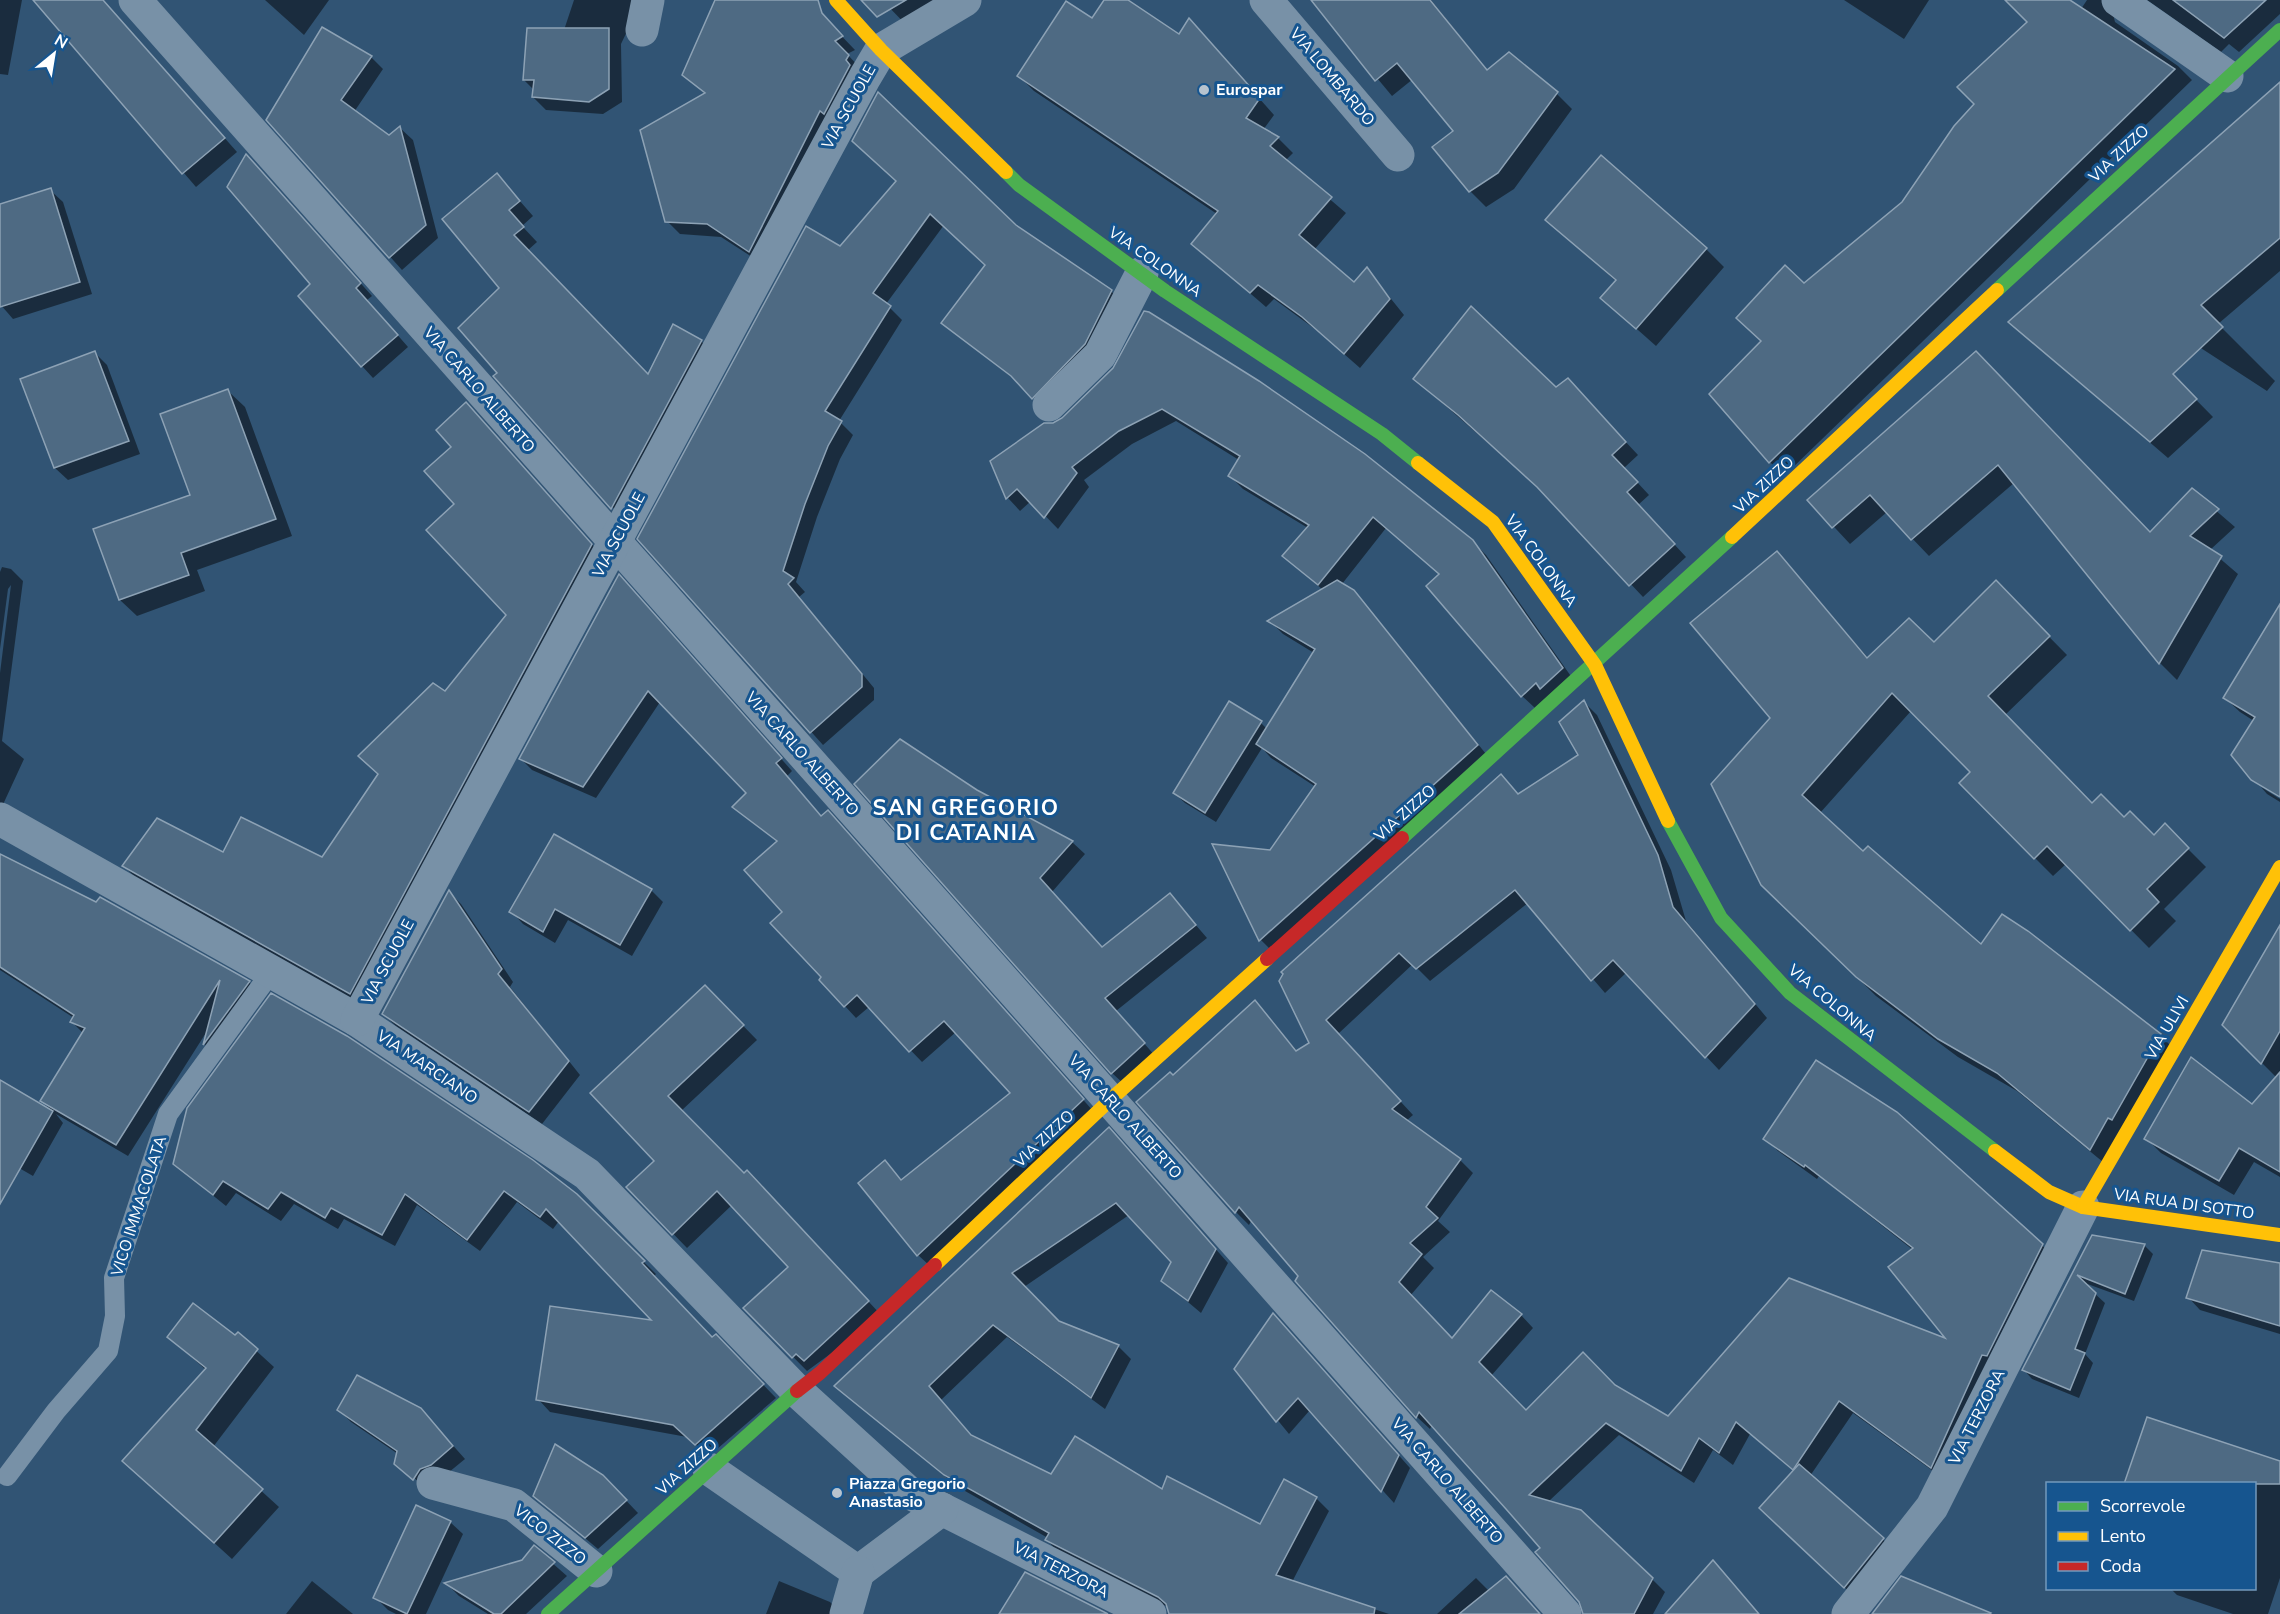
<svg xmlns="http://www.w3.org/2000/svg" width="2280" height="1614" font-family="'Nunito Sans',sans-serif">
<style>
.shadow{fill:#0007}
.building{fill:#4e6a83;stroke:#8da2b5;stroke-width:1.5}
.lines{fill:none;stroke-linecap:round;stroke-linejoin:round}
.lane{stroke:#7891a7;stroke-width:20}
.street{stroke:#7891a7;stroke-width:33}
.fast{stroke:#4caf50;stroke-width:14}
.slow{stroke:#ffc107;stroke-width:14}
.jam{stroke:#c62828;stroke-width:14}
.poi-dot{fill:#b7c3ce;stroke:#16558f;stroke-width:2}
.labels{text-anchor:middle;dominant-baseline:central;stroke-width:6;stroke-linejoin:round;paint-order:stroke}
.street-label{font-size:16px;fill:#fff;stroke:#16558f}
.poi-label{font-size:16px;font-weight:bold;fill:#fff;stroke:#16558f;text-anchor:start}
.district-label{font-size:22px;font-weight:bold;letter-spacing:1.5px;fill:#fff;stroke:#16558f}
</style>
<rect width="100%" height="100%" fill="#315474"/>
<!-- shadow -->
<g class="shadow">
<polygon points="0,0 22,0 8,75 0,74"/>
<polygon points="35,0 103,0 237,152 196,187"/>
<polygon points="265,0 329,0 304,35"/>
<polygon points="574,0 642,0 621,44 622,102 603,114 546,110 533,97 534,90 524,80 564,30"/>
<polygon points="717,0 807,0 855,50 847,54 861,69 763,264 721,237 680,234 667,221 705,94 684,75"/>
<polygon points="882,0 972,0 914,33"/>
<polygon points="1106,0 1125,0 1179,36 1204,36 1274,115 1263,130 1278,138 1293,153 1285,161 1346,213 1314,250 1354,284 1367,269 1404,315 1360,368 1319,332 1274,299 1266,307 1193,244 1217,214 1034,91 1019,76 1093,20"/>
<polygon points="1337,0 1431,0 1488,71 1557,94 1572,109 1514,189 1486,207 1470,191 1455,131 1413,79 1392,96 1322,12"/>
<polygon points="1844,0 1929,0 1904,39"/>
<polygon points="2007,0 2067,0 2081,9 2087,0 2121,0 2113,14 2115,22 2178,66 2192,80 1784,476 1770,462 1763,342 1804,285 1903,203 1976,104 2029,22"/>
<polygon points="2147,0 2280,0 2280,14 2239,52 2229,44 2221,52"/>
<polygon points="371,57 383,69 354,112 389,137 400,128 413,140 438,238 402,270 268,120"/>
<polygon points="2280,105 2280,271 2218,324 2275,381 2267,391 2170,328 2151,354 2213,417 2168,458 2010,322"/>
<polygon points="258,168 372,296 367,300 408,347 373,378 362,366 313,284"/>
<polygon points="497,175 533,216 522,226 537,242 527,251 649,376 701,341 716,356 626,522 495,376 499,373 501,288"/>
<polygon points="897,182 1015,227 1111,291 1124,304 1045,410 1021,384 943,323 987,265 944,225 886,304 902,320 839,421 853,435 840,459 817,517 796,582 805,592 799,597 874,688 874,700 823,745 639,539 840,248"/>
<polygon points="50,190 63,202 92,294 13,319 0,304 0,206"/>
<polygon points="1547,220 1706,249 1724,267 1656,346 1602,298 1617,282"/>
<polygon points="95,353 107,365 140,454 68,480 55,468 22,380"/>
<polygon points="1976,353 2151,534 2192,490 2235,527 2210,550 2238,574 2177,680 2160,663 2014,483 1929,556 1887,512 1850,544 1809,500"/>
<polygon points="1115,369 1472,541 1486,555 1575,682 1535,708 1522,696 1440,574 1386,528 1342,584 1367,606 1490,759 1274,953 1261,940 1215,846 1270,852 1316,787 1271,758 1262,748 1216,822 1185,803 1174,793 1261,723 1267,729 1314,653 1283,634 1270,621 1323,590 1284,556 1308,528 1243,489 1230,476 1239,460 1176,421 1132,444 1084,480 1089,487 1058,529 1031,501 1020,511 1008,498 992,461 1063,420"/>
<polygon points="1415,379 1580,393 1638,455 1624,468 1649,495 1638,505 1686,557 1643,597 1545,493"/>
<polygon points="228,391 245,407 292,536 197,570 205,591 137,616 120,600 192,496"/>
<polygon points="478,416 603,557 362,1005 136,878 124,866 223,854 322,859 379,774 508,615 457,505 453,447"/>
<polygon points="1777,553 1869,659 1934,644 1996,583 2067,655 2005,715 2092,805 2124,819 2154,837 2165,826 2206,867 2164,909 2176,921 2149,948 2066,864 2053,876 2035,858 1961,783 1972,772 1911,711 1820,813 1864,854 1981,947 2027,932 2160,1035 2179,1054 2109,1167 2017,1091 1958,1057 1876,996 1763,884"/>
<polygon points="2,567 11,569 23,581 2,741 24,759 0,811 0,673 11,585 8,589 0,649 0,572"/>
<polygon points="630,588 792,771 787,776 822,817 839,824 1094,1112 930,1266 918,1255 885,1162 903,1181 1012,1093 956,1032 922,1062 869,1007 856,1018 821,980 824,977 784,912 778,842 734,807 748,793 660,702 596,798 532,770 521,759"/>
<polygon points="2280,613 2280,796 2254,721 2240,712 2225,698"/>
<polygon points="1584,702 1597,715 1671,870 1686,921 1767,1018 1719,1070 1627,972 1605,993 1528,903 1430,981 1413,964 1338,1034 1413,1115 1406,1121 1460,1160 1473,1173 1438,1221 1450,1232 1423,1257 1434,1268 1410,1296 1452,1340 1521,1315 1533,1328 1491,1376 1526,1412 1615,1386 1668,1418 1949,1341 1913,1250 1819,1176 1817,1179 1778,1151 1765,1138 2042,1245 2055,1259 1944,1479 1853,1413 1810,1476 1896,1551 1858,1600 1774,1521 1794,1471 1750,1434 1733,1465 1713,1450 1694,1483 1619,1435 1548,1502 1652,1579 1665,1592 1653,1614 1585,1614 1585,1609 1538,1553 1542,1549 1432,1425 1430,1429 1417,1417 1297,1281 1300,1276 1252,1219 1249,1225 1236,1212 1138,1102 1173,1077 1255,1002 1298,1052 1311,1044 1281,981 1501,776 1519,795 1580,756"/>
<polygon points="2261,787 2280,799 2280,802 2267,794"/>
<polygon points="977,791 1072,842 1085,854 1052,892 1103,949 1170,895 1207,938 1116,1011 1156,1057 1125,1085 1112,1073"/>
<polygon points="0,855 249,982 260,994 216,1055 205,1045 209,1028 128,1156 56,1114 63,1123 33,1176 0,1157 0,1097 50,1109 42,1101 83,1033 72,1022 74,1018 0,970"/>
<polygon points="651,890 663,902 632,956 568,920 555,943 523,924 512,912"/>
<polygon points="449,892 461,904 513,982 510,987 580,1075 542,1124 396,1026 383,1014"/>
<polygon points="2280,927 2280,1177 2254,1162 2234,1195 2161,1153 2146,1138 2252,1106 2277,1078 2223,1024"/>
<polygon points="719,1001 757,1040 681,1111 744,1175 761,1186 882,1316 807,1371 745,1308 790,1267 732,1205 687,1248 628,1187 656,1161 592,1093"/>
<polygon points="1121,1142 1228,1263 1201,1313 1163,1281 1173,1262 1129,1215 1024,1287 1058,1322 1118,1346 1131,1359 1105,1409 1007,1337 941,1400 973,1437 1052,1476 1163,1491 1261,1526 1316,1498 1329,1511 1292,1582 1389,1614 1170,1614 1168,1607 1059,1553 1047,1540 1048,1538 958,1487 836,1386"/>
<polygon points="174,1164 576,1195 656,1274 653,1277 712,1339 716,1336 776,1398 709,1456 687,1437 550,1412 538,1399 655,1322 559,1221 553,1229 517,1202 480,1251 417,1205 395,1246 344,1219 338,1229 294,1204 281,1221 236,1193 226,1206"/>
<polygon points="2144,1245 2153,1254 2134,1301 2082,1282 2105,1303 2085,1354 2093,1363 2079,1398 2032,1379 2024,1370 2072,1273"/>
<polygon points="2280,1266 2280,1334 2200,1310 2188,1297"/>
<polygon points="1285,1327 1410,1468 1394,1503 1310,1410 1289,1434 1236,1369"/>
<polygon points="238,1334 274,1367 213,1447 279,1507 232,1559 124,1461 206,1370 169,1337 235,1338"/>
<polygon points="339,1410 433,1423 465,1459 443,1477 420,1483 407,1472 398,1454 351,1422"/>
<polygon points="2280,1464 2280,1578 2268,1614 2233,1614 2177,1595 2170,1588 2254,1588 2254,1484"/>
<polygon points="616,1490 638,1513 598,1549 535,1496"/>
<polygon points="450,1522 463,1534 426,1614 396,1614 388,1610 375,1597"/>
<polygon points="534,1547 567,1576 526,1614 488,1614 459,1596 447,1584 522,1561"/>
<polygon points="1476,1578 1489,1591 1540,1614 1437,1614"/>
<polygon points="312,1581 353,1614 286,1614"/>
<polygon points="779,1581 830,1602 842,1614 766,1614"/>
</g>
<!-- building -->
<g class="building">
<polygon points="33,0 103,0 225,138 182,174"/>
<polygon points="715,0 818,0 822,13 843,36 835,41 849,55 846,60 850,65 824,114 820,111 749,252 707,224 665,222 640,130 705,93 682,75"/>
<polygon points="861,0 906,0 877,17"/>
<polygon points="1104,0 1128,0 1179,34 1189,18 1260,98 1246,118 1279,137 1270,146 1332,197 1299,235 1354,282 1367,267 1390,299 1344,354 1302,317 1258,285 1250,293 1191,244 1218,211 1017,76 1066,1 1092,18"/>
<polygon points="1311,0 1430,0 1487,70 1509,52 1558,92 1498,173 1469,192 1432,147 1453,131 1397,63 1375,81"/>
<polygon points="2005,0 2070,0 2175,69 1769,463 1709,394 1761,341 1736,318 1785,265 1804,283 1902,202 1954,126 1974,104 1957,87 2027,22"/>
<polygon points="2173,0 2266,0 2224,38"/>
<polygon points="322,27 372,56 341,100 389,135 400,126 426,225 389,258 266,120"/>
<polygon points="527,28 609,28 609,89 589,102 532,97 534,80 523,80"/>
<polygon points="2280,82 2280,238 2201,305 2223,327 2173,374 2197,399 2150,442 2008,322"/>
<polygon points="878,92 1016,225 1112,290 1085,344 1032,399 1011,376 941,323 985,265 930,214 873,293 891,306 825,411 842,421 828,446 805,504 783,571 794,578 788,584 862,674 862,687 810,733 637,539 806,226 840,246 896,181 852,141"/>
<polygon points="246,154 361,283 356,288 398,335 361,367 298,296 310,284 227,187"/>
<polygon points="1601,155 1707,248 1636,329 1600,298 1616,280 1545,220"/>
<polygon points="497,173 520,201 509,210 524,227 514,235 648,374 673,324 702,340 611,509 493,376 497,373 458,328 499,288 442,219"/>
<polygon points="51,188 80,282 0,307 0,204"/>
<polygon points="1471,306 1556,387 1568,378 1626,442 1612,455 1638,482 1627,492 1675,544 1629,586 1537,487 1458,415 1413,379"/>
<polygon points="1144,311 1149,312 1259,381 1365,454 1473,540 1563,668 1540,689 1536,683 1521,697 1426,586 1439,574 1373,517 1318,585 1282,556 1309,525 1228,476 1240,456 1162,409 1119,431 1072,467 1077,473 1044,518 1017,489 1006,499 990,461 1044,423 1053,423 1062,418 1113,368"/>
<polygon points="95,351 129,441 54,468 20,379"/>
<polygon points="1976,351 2150,532 2192,488 2219,509 2190,536 2222,556 2159,664 1998,465 1911,540 1870,495 1832,528 1807,500"/>
<polygon points="228,389 276,519 181,553 189,575 119,600 93,529 190,495 160,414"/>
<polygon points="466,402 592,544 350,994 122,866 157,818 223,852 241,817 322,857 378,774 358,756 433,683 445,691 506,615 426,530 454,504 424,471 451,447 436,430"/>
<polygon points="1777,551 1867,658 1909,618 1934,642 1996,580 2050,636 1988,696 2092,803 2101,794 2124,817 2130,811 2154,835 2165,823 2189,848 2147,889 2159,902 2130,931 2047,846 2034,859 1959,783 1970,772 1892,693 1802,795 1863,851 1868,846 1981,944 2002,914 2028,931 2161,1034 2112,1120 2108,1118 2090,1150 1997,1073 1938,1039 1856,977 1761,885 1711,784 1770,718 1690,623"/>
<polygon points="619,574 782,758 776,763 821,816 828,810 1084,1099 917,1256 858,1183 885,1160 901,1180 1010,1093 944,1021 909,1052 857,995 844,1007 819,980 821,977 770,923 782,912 744,870 777,841 732,807 746,793 648,691 583,787 519,759"/>
<polygon points="1337,580 1354,590 1478,745 1259,941 1212,844 1270,850 1316,784 1256,744 1315,649 1267,621"/>
<polygon points="2280,604 2280,797 2251,780 2231,755 2255,717 2223,698"/>
<polygon points="1584,700 1658,855 1673,907 1755,1004 1705,1058 1613,960 1591,981 1515,890 1416,969 1399,953 1326,1020 1401,1101 1392,1109 1461,1159 1426,1207 1438,1218 1410,1243 1422,1254 1399,1282 1452,1338 1491,1290 1522,1314 1479,1362 1526,1410 1583,1352 1615,1385 1668,1416 1789,1278 1945,1338 1888,1267 1913,1248 1805,1165 1804,1167 1763,1139 1816,1060 1897,1112 2043,1244 1987,1356 1982,1355 1931,1468 1839,1401 1793,1470 1736,1422 1719,1453 1699,1438 1681,1471 1606,1423 1529,1495 1581,1510 1653,1578 1634,1614 1583,1614 1579,1602 1535,1552 1540,1548 1506,1509 1419,1412 1416,1418 1295,1281 1298,1276 1239,1207 1235,1213 1136,1102 1170,1072 1173,1075 1255,1000 1296,1051 1309,1043 1279,981 1283,974 1281,972 1501,774 1518,794 1578,755 1559,722"/>
<polygon points="1229,701 1262,721 1205,813 1173,793"/>
<polygon points="900,739 977,790 1073,841 1040,878 1102,947 1170,893 1196,925 1105,998 1145,1043 1111,1074 854,784"/>
<polygon points="554,834 652,889 620,945 555,909 543,932 509,912"/>
<polygon points="0,854 96,902 100,897 250,981 203,1045 220,980 116,1145 40,1101 85,1028 70,1022 74,1015 0,967"/>
<polygon points="449,890 502,969 498,974 569,1061 529,1112 382,1014"/>
<polygon points="2280,925 2280,1031 2261,1064 2222,1025"/>
<polygon points="705,985 744,1025 668,1096 744,1173 747,1170 869,1301 804,1361 796,1354 792,1358 743,1308 788,1267 717,1191 672,1235 626,1187 654,1161 590,1093"/>
<polygon points="271,993 347,1036 533,1160 577,1194 645,1261 642,1263 712,1337 716,1334 764,1384 695,1445 673,1425 536,1400 550,1306 651,1320 546,1209 540,1217 504,1191 467,1240 405,1194 382,1235 331,1208 325,1218 281,1192 268,1209 223,1181 213,1195 173,1164 187,1108"/>
<polygon points="2191,1057 2252,1104 2280,1072 2280,1172 2239,1148 2219,1181 2144,1139"/>
<polygon points="0,1080 53,1111 0,1204"/>
<polygon points="1109,1127 1216,1249 1188,1301 1161,1281 1171,1262 1116,1203 1012,1273 1059,1321 1119,1345 1091,1398 993,1325 929,1386 971,1435 1051,1474 1075,1436 1162,1489 1167,1476 1260,1524 1284,1479 1317,1497 1276,1575 1375,1608 1374,1614 1169,1614 1166,1604 1158,1597 1045,1540 1049,1533 944,1475 834,1386"/>
<polygon points="2092,1235 2145,1244 2125,1294 2077,1275 2096,1293 2075,1349 2085,1353 2070,1390 2022,1370"/>
<polygon points="2202,1250 2280,1263 2280,1326 2186,1298"/>
<polygon points="193,1303 235,1335 238,1332 258,1349 196,1430 263,1489 214,1543 122,1461 206,1368 167,1337"/>
<polygon points="1273,1313 1399,1455 1381,1492 1298,1398 1276,1422 1234,1369"/>
<polygon points="357,1375 421,1408 453,1446 431,1465 420,1469 413,1480 394,1464 397,1451 337,1410"/>
<polygon points="2147,1417 2280,1461 2280,1484 2124,1484"/>
<polygon points="555,1444 603,1475 627,1500 585,1538 533,1496"/>
<polygon points="1799,1464 1884,1538 1844,1588 1759,1508"/>
<polygon points="416,1505 451,1521 407,1614 373,1598"/>
<polygon points="534,1545 555,1562 501,1614 494,1614 444,1583 522,1560"/>
<polygon points="1713,1560 1759,1614 1665,1614"/>
<polygon points="1025,1572 1108,1614 999,1614"/>
<polygon points="1506,1576 1540,1614 1459,1614"/>
<polygon points="1901,1576 1991,1613 1990,1614 1872,1614"/>
</g>
<g class="lines">
<!-- lane -->
<polyline class="lane" points="7,1476 56,1411 108,1351 115,1316 114,1278 168,1114 272,971"/>
<!-- street -->
<g class="street">
<polyline points="135,0 1565,1614"/>
<polyline points="1266,0 1398,155"/>
<polyline points="2118,0 2227,76"/>
<polyline points="642,30 648,0"/>
<polyline points="1049,405 1100,355 1142,273"/>
<polyline points="0,819 357,1020 587,1174 797,1391 908,1492 1150,1614"/>
<polyline points="357,1020 865,77 881,50 965,0"/>
<polyline points="709,1469 858,1572 942,1509"/>
<polyline points="433,1483 514,1505 596,1571"/>
<polyline points="846,1614 858,1572"/>
<polyline points="1848,1614 1932,1507 2083,1207"/>
</g>
<!-- fast -->
<g class="fast">
<polyline points="1006,172 1019,185 1165,291 1382,434 1418,463"/>
<polyline points="1997,290 2280,30"/>
<polyline points="1668,821 1721,918 1790,993 1995,1151"/>
<polyline points="1402,838 1732,537"/>
<polyline points="548,1614 797,1391"/>
</g>
<!-- slow -->
<g class="slow">
<polyline points="836,0 881,50 1006,172"/>
<polyline points="1418,463 1493,522 1595,665 1668,821"/>
<polyline points="1732,537 1997,290"/>
<polyline points="1995,1151 2049,1192 2083,1207 2280,1235"/>
<polyline points="2083,1207 2280,867"/>
<polyline points="935,1265 1110,1100 1267,959"/>
</g>
<!-- jam -->
<g class="jam">
<polyline points="1267,959 1402,838"/>
<polyline points="797,1391 820,1373 935,1265"/>
</g>
</g>
<!-- markers -->
<g class="poi-dot">
<circle cx="1204" cy="90" r="6"/>
<circle cx="837" cy="1493" r="6"/>
</g>
<g class="labels">
<!-- street labels -->
<g class="street-label">
<text transform="translate(1332 77) rotate(50)">VIA LOMBARDO</text>
<text transform="translate(849 107) rotate(-61)">VIA SCUOLE</text>
<text transform="translate(2119 154) rotate(-43)">VIA ZIZZO</text>
<text transform="translate(1155 262) rotate(35)">VIA COLONNA</text>
<text transform="translate(479 390) rotate(49)">VIA CARLO ALBERTO</text>
<text transform="translate(1764 485) rotate(-43)">VIA ZIZZO</text>
<text transform="translate(619 535) rotate(-62)">VIA SCUOLE</text>
<text transform="translate(1541 561) rotate(54)">VIA COLONNA</text>
<text transform="translate(802 754) rotate(48)">VIA CARLO ALBERTO</text>
<text transform="translate(1405 813) rotate(-42)">VIA ZIZZO</text>
<text transform="translate(388 962) rotate(-62)">VIA SCUOLE</text>
<text transform="translate(1832 1003) rotate(40)">VIA COLONNA</text>
<text transform="translate(2167 1028) rotate(-60)">VIA ULIVI</text>
<text transform="translate(427 1067) rotate(34)">VIA MARCIANO</text>
<text transform="translate(1125 1117) rotate(48)">VIA CARLO ALBERTO</text>
<text transform="translate(1044 1139) rotate(-43)">VIA ZIZZO</text>
<text transform="translate(2184 1204) rotate(8)">VIA RUA DI SOTTO</text>
<text transform="translate(139 1206) rotate(-72)">VICO IMMACOLATA</text>
<text transform="translate(1977 1417) rotate(-63)">VIA TERZORA</text>
<text transform="translate(687 1467) rotate(-42)">VIA ZIZZO</text>
<text transform="translate(1447 1481) rotate(49)">VIA CARLO ALBERTO</text>
<text transform="translate(550 1535) rotate(38)">VICO ZIZZO</text>
<text transform="translate(1061 1570) rotate(27)">VIA TERZORA</text>
</g>
<!-- poi labels -->
<g class="poi-label">
<text x="1216" y="90">Eurospar</text>
<text x="849" y="1484">Piazza Gregorio<tspan x="849" dy="18">Anastasio</tspan></text>
</g>
<!-- district labels -->
<g class="district-label">
<text x="966" y="808">SAN GREGORIO<tspan x="966" dy="25">DI CATANIA</tspan></text>
</g>
</g>
<!-- legend -->
<rect x="2046" y="1482" width="210" height="108" fill="#16558f" stroke="#7399bc" stroke-width="1.5"/>
<rect x="2058" y="1502" width="30" height="9" fill="#4caf50" stroke="#7399bc" stroke-width="1.5"/>
<text x="2100" y="1512" font-size="18" fill="#ffffff">Scorrevole</text>
<rect x="2058" y="1532" width="30" height="9" fill="#ffc107" stroke="#7399bc" stroke-width="1.5"/>
<text x="2100" y="1542" font-size="18" fill="#ffffff">Lento</text>
<rect x="2058" y="1562" width="30" height="9" fill="#c62828" stroke="#7399bc" stroke-width="1.5"/>
<text x="2100" y="1572" font-size="18" fill="#ffffff">Coda</text>
<!-- north arrow -->
<g transform="translate(54 54) rotate(30)" stroke="#16558f" stroke-width="4.5" paint-order="stroke">
<path d="M0-4.5L10 22L0 15L-10 22Z" fill="#ffffff"/>
<text y="-9" font-size="16" font-weight="bold" text-anchor="middle" fill="#ffffff">N</text>
</g>
</svg>
